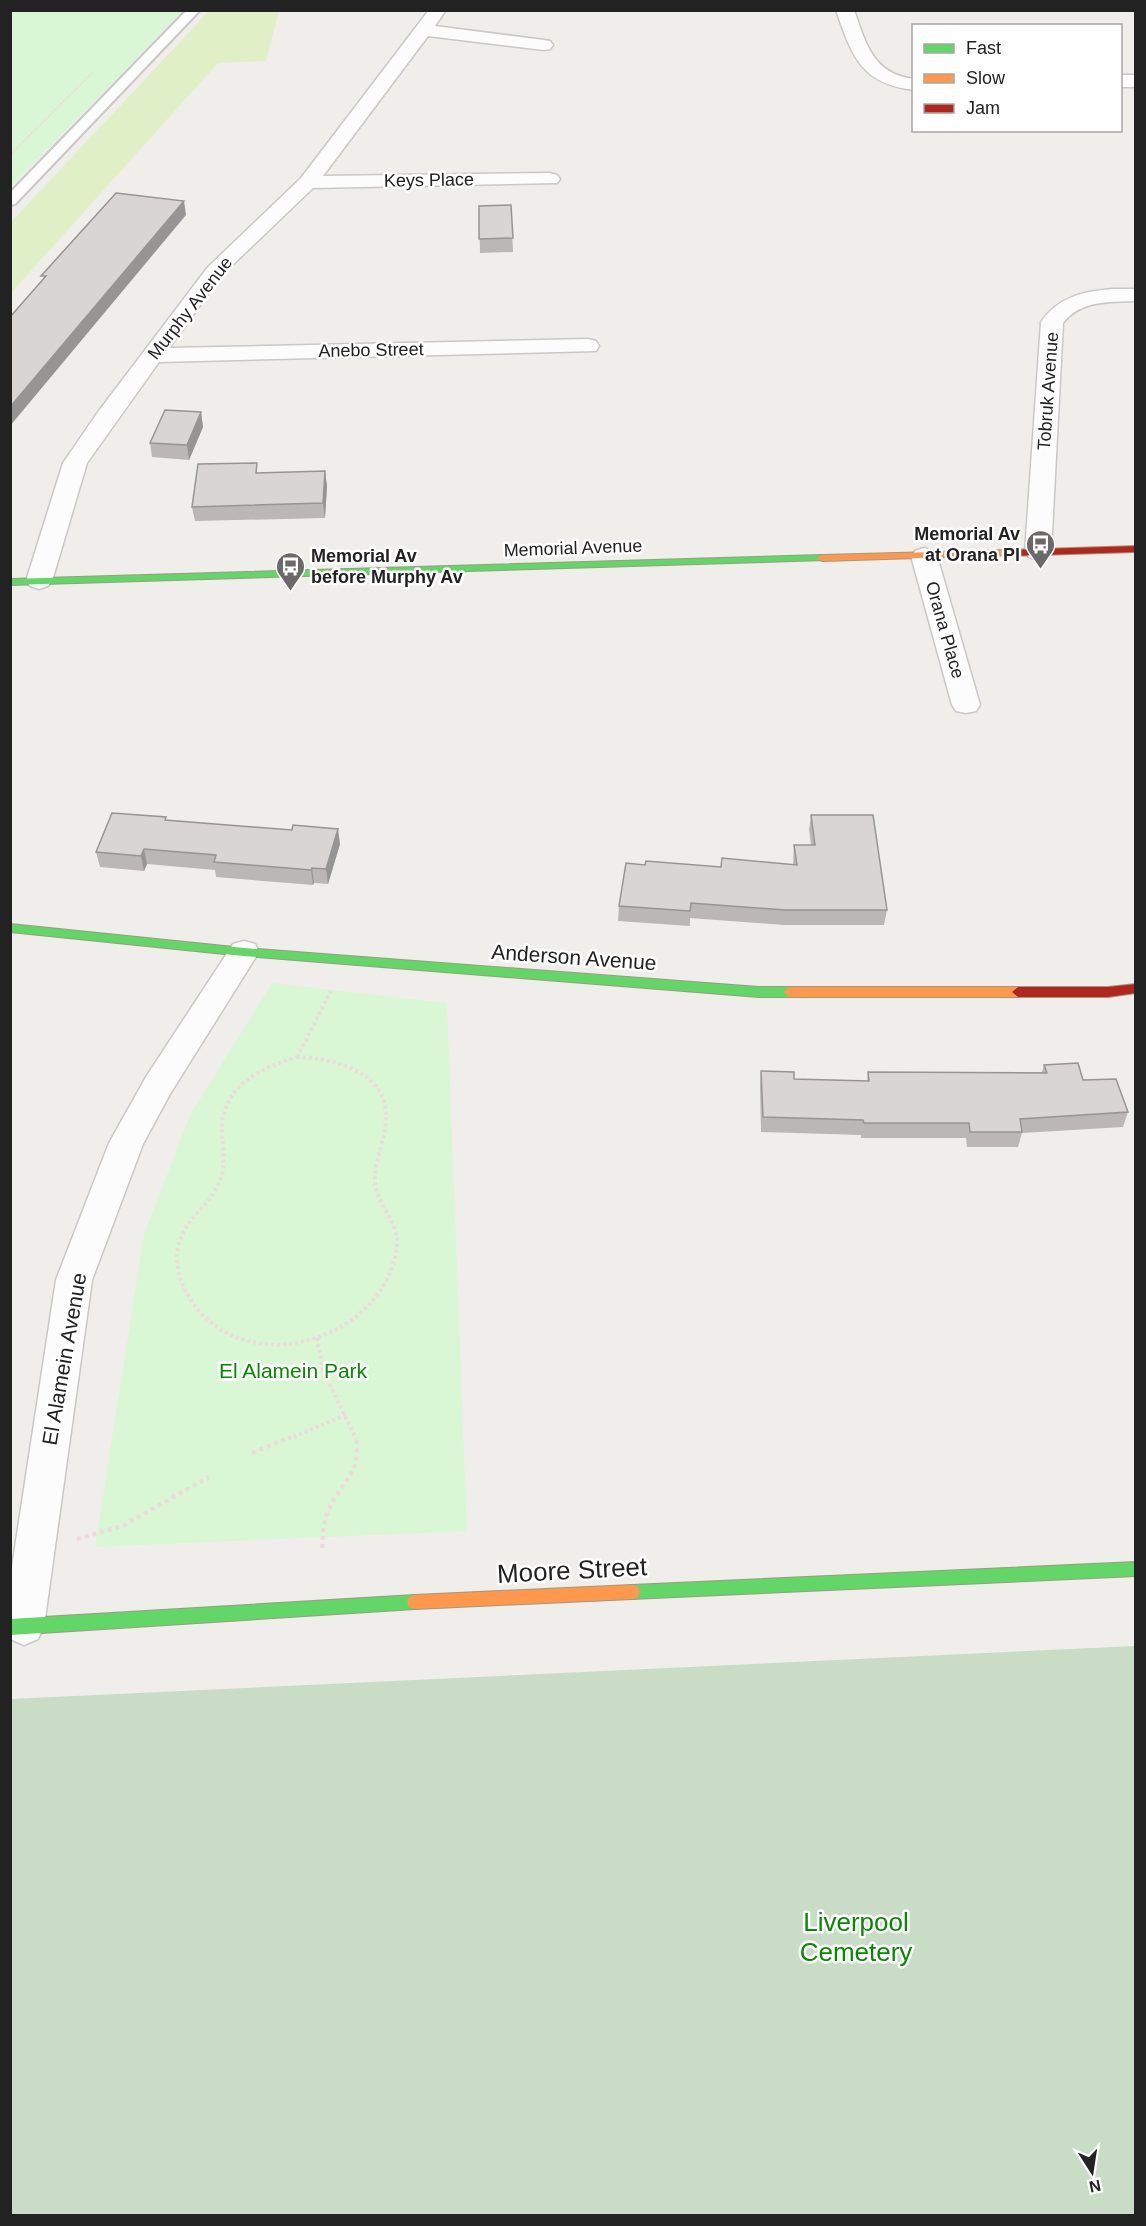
<svg xmlns="http://www.w3.org/2000/svg" width="1146" height="2226" font-family="Arial,sans-serif">
<style>
.grass{fill:#e1efc7}
.cemetery{fill:#c8dcc6}
.park{fill:#d9f7d5}
.lines{fill:none;stroke-linecap:round;stroke-linejoin:round}
.lane-casing{stroke:#c9c8c7;stroke-width:4}
.street-casing{stroke:#c9c8c7;stroke-width:3}
.fast-casing{stroke:#9c9b81;stroke-width:2}
.slow-casing{stroke:#9c9b81;stroke-width:2}
.jam-casing{stroke:#9c9b81;stroke-width:2}
.path-far2{stroke:#eddbdb;stroke-width:2;stroke-dasharray:1.5 1.5;stroke-linecap:butt}
.path-far1{stroke:#eddbdb;stroke-width:4;stroke-dasharray:3 3;stroke-linecap:butt}
.path{stroke:#eddbdb;stroke-width:4.5;stroke-dasharray:4 4;stroke-linecap:butt}
.lane{fill:#fdfcfc;fill-rule:evenodd}
.street{fill:#fdfcfc;fill-rule:evenodd}
.fast{fill:#63d668;fill-rule:evenodd}
.slow{fill:#ff974d;fill-rule:evenodd}
.jam{fill:#b3261e;fill-rule:evenodd}
.wall{fill:#bab7b5}
.shaded-wall{fill:#979594}
.building{fill:#d8d5d3;stroke:#979594;stroke-width:1.5}
.labels{text-anchor:middle;dominant-baseline:central;stroke-width:5;stroke-linejoin:round;paint-order:stroke}
.far-street-label{font-size:18px;fill:#222;stroke:#fff}
.far-poi-label{font-size:18px;font-weight:bold;fill:#222;stroke:#fff;text-anchor:end}
.street-label{font-size:21px;fill:#222;stroke:#fff}
.park-label{font-size:21px;fill:#078902;stroke:#fff}
.near-street-label{font-size:26px;fill:#222;stroke:#fff}
.near-park-label{font-size:26px;fill:#078902;stroke:#fff}
</style>
<rect width="100%" height="100%" fill="#f0eeeb"/>
<!-- grass -->
<polygon class="grass" points="209,11 279,11 266,61 218,63 11,293 11,222"/>
<!-- cemetery -->
<polygon class="cemetery" points="1135,1646 1135,2215 11,2215 11,1699"/>
<!-- park -->
<g class="park">
<polygon points="11,10 183,11 11,186 10,11"/>
<polygon points="272,983 447,1003 467,1531 95,1547 144,1234 190,1115"/>
</g>
<g class="lines">
<defs>
<polygon id="lane" points="187,10 200,10 15,204 10,205 10,193"/>
<g id="street">
<polygon points="429,10 446,10 435,26 544,40 550,41 553,45 550,49 544,50 428,36 323,176 550,173 557,175 560,179 557,183 313,188 222,275 169,348 588,339 596,341 599,346 596,351 159,362 87,463 52,581 48,586 39,589 30,586 26,581 63,463 98,412 208,267 301,178"/>
<path d="M836,10H854C866,44 873,74 914,79V90C861,84 852,56 836,10Z"/>
<rect x="1120" y="75" width="16" height="12"/>
<path d="M1113,289H1136V301C1110,302 1080,300 1063,323L1051,552L1047,557L1038,560L1029,557L1025,552L1041,322C1058,297 1084,291 1113,289Z"/>
<polygon points="924,548 933,551 937,556 980,705 976,711 966,713 956,711 952,705 911,556 915,551"/>
<polygon points="244,941 255,944 259,952 170,1094 143,1144 92,1280 44,1626 38,1639 24,1645 10,1639 10,1580 56,1280 109,1143 146,1077 233,944"/>
</g>
<g id="fast">
<polygon points="822,555 826,556 826,560 10,585 10,579"/>
<polygon points="10,924 244,948 759,987 789,987 795,992 789,997 759,997 244,956 10,932"/>
<polygon points="1136,1562 1136,1576 632,1599 626,1597 624,1592 626,1587 632,1585"/>
<polygon points="415,1595 421,1597 423,1602 421,1607 415,1609 10,1635 10,1619"/>
</g>
<g id="slow">
<polygon points="1010,550 1014,551 1014,555 822,561 817,558 822,555"/>
<polygon points="789,987 1018,987 1024,992 1018,997 789,997 783,992"/>
<polygon points="632,1585 638,1587 640,1592 638,1597 632,1599 415,1609 409,1607 407,1602 409,1597 415,1595"/>
</g>
<g id="jam">
<polygon points="1136,546 1136,552 1010,556 1005,553 1010,550"/>
<polygon points="1136,984 1136,993 1108,997 1018,997 1012,992 1018,987 1108,987"/>
</g>
</defs>
<!-- lane casing -->
<use href="#lane" class="lane-casing"/>
<!-- street casing -->
<use href="#street" class="street-casing"/>
<!-- fast casing -->
<use href="#fast" class="fast-casing"/>
<!-- slow casing -->
<use href="#slow" class="slow-casing"/>
<!-- jam casing -->
<use href="#jam" class="jam-casing"/>
<!-- path-far2 -->
<polyline class="path-far2" points="10,155 93,72"/>
<!-- path-far1 -->
<g class="path-far1">
<path d="M297,1057C334,1058 389,1072 386,1120C385,1141 374,1161 375,1182C376,1205 399,1222 397,1245C388,1334 261,1379 201,1313C178,1288 167,1252 189,1223C199,1209 213,1199 219,1183C226,1167 223,1150 222,1134C220,1087 258,1069 297,1057Z"/>
<polyline points="297,1057 331,991"/>
<polyline points="317,1338 323,1370 356,1439"/>
<polyline points="288,1439 346,1415"/>
</g>
<!-- path -->
<g class="path">
<polyline points="252,1453 291,1437"/>
<polyline points="77,1539 122,1526 209,1477"/>
<path d="M322,1548C323,1535 323,1522 328,1511C342,1480 361,1476 356,1437"/>
</g>
<!-- lane -->
<use href="#lane" class="lane"/>
<!-- street -->
<use href="#street" class="street"/>
<!-- fast -->
<use href="#fast" class="fast"/>
<!-- slow -->
<use href="#slow" class="slow"/>
<!-- jam -->
<use href="#jam" class="jam"/>
</g>
<!-- wall -->
<g class="wall">
<polygon points="511,205 513,252 480,253 479,206"/>
<polygon points="201,412 203,427 189,460 152,457 150,443"/>
<polygon points="325,471 327,486 325,518 195,521 192,507 258,473"/>
<polygon points="811,815 887,910 884,925 784,925 690,918 690,926 618,921 619,906 645,865 721,867 793,864 794,845 811,845 809,830"/>
<polygon points="167,820 340,844 328,884 314,883 313,885 216,877 215,870 147,864 144,871 100,867 96,852"/>
<polygon points="1044,1065 1083,1080 1128,1112 1123,1127 1022,1133 1018,1147 967,1147 966,1138 861,1138 861,1135 761,1132 760,1086 761,1071 794,1079 867,1081 868,1072 1042,1072"/>
</g>
<!-- shaded-wall -->
<g class="shaded-wall">
<polygon points="184,201 186,215 10,426 10,407"/>
<polygon points="201,412 203,427 189,460 187,445"/>
<polygon points="325,471 327,486 325,518 323,503"/>
<polygon points="338,829 340,844 328,884 326,869"/>
<polygon points="144,849 147,864 144,871 141,856"/>
<polygon points="312,868 314,883 313,885 311,870"/>
</g>
<!-- building -->
<g class="building">
<polygon points="116,193 184,201 10,407 10,317 46,276 41,276"/>
<polygon points="511,205 513,238 479,239 479,206"/>
<polygon points="165,410 201,412 187,445 150,443"/>
<polygon points="257,463 256,473 325,471 323,503 192,507 198,464"/>
<polygon points="112,813 166,817 165,820 292,830 293,825 338,829 326,869 312,868 311,870 214,862 216,855 144,849 141,856 96,852"/>
<polygon points="811,815 873,815 887,910 786,910 691,903 690,911 619,906 626,863 645,865 646,861 721,867 722,858 797,865 794,845 815,845"/>
<polygon points="1078,1063 1083,1080 1116,1079 1128,1112 1020,1119 1022,1132 970,1132 969,1123 864,1123 863,1120 763,1117 761,1071 794,1072 794,1079 869,1081 868,1072 1047,1073 1044,1065"/>
</g>
<!-- icons -->
<defs>
<symbol id="bus-pin" viewBox="-11 -11 22 30"><path d="M0 17L-7.5 6A9.5 9.5 0 1 1 7.5 6Z" fill="#6a6968" stroke="#fff"/><path d="M-5-6H5V4H4V6H2V4H-2V6H-4V4H-5ZM-3.5-4V0h7V-4ZM-3.5 1.2v1.5H-2V1.2ZM2 1.2v1.5H3.5V1.2Z" fill="#fff"/></symbol>
</defs>
<g fill-rule="evenodd">
<use href="#bus-pin" x="1024" y="528" width="33" height="45"/>
<use href="#bus-pin" x="274" y="550" width="33" height="45"/>
</g>
<g class="labels">
<!-- far-street labels -->
<g class="far-street-label">
<text transform="translate(429 180) rotate(-1)">Keys Place</text>
<text transform="translate(190 308) rotate(-52)">Murphy Avenue</text>
<text transform="translate(371 350) rotate(-1)">Anebo Street</text>
<text transform="translate(1048 391) rotate(-86)">Tobruk Avenue</text>
<text transform="translate(573 548) rotate(-2)">Memorial Avenue</text>
<text transform="translate(945 630) rotate(74)">Orana Place</text>
</g>
<!-- far-poi labels -->
<g class="far-poi-label">
<text x="1020" y="534">Memorial Av<tspan x="1020" dy="21">at Orana Pl</tspan></text>
<text x="311" y="556" text-anchor="start">Memorial Av<tspan x="311" dy="21">before Murphy Av</tspan></text>
</g>
<!-- street labels -->
<g class="street-label">
<text transform="translate(574 957) rotate(4)">Anderson Avenue</text>
<text transform="translate(64 1359) rotate(-80)">El Alamein Avenue</text>
</g>
<!-- park labels -->
<g class="park-label">
<text x="293" y="1370">El Alamein Park</text>
</g>
<!-- near-street labels -->
<g class="near-street-label">
<text transform="translate(572 1570) rotate(-3)">Moore Street</text>
</g>
<!-- near-park labels -->
<g class="near-park-label">
<text x="856" y="1922">Liverpool<tspan x="856" dy="30">Cemetery</tspan></text>
</g>
</g>
<!-- border -->
<rect width="1146" height="2226" fill="none" stroke="#222222" stroke-width="24"/>
<!-- legend -->
<rect x="912" y="24" width="210" height="108" fill="#ffffff" stroke="#a7a7a7" stroke-width="1.5"/>
<rect x="924" y="44" width="30" height="9" fill="#63d668" stroke="#a7a7a7" stroke-width="1.5"/>
<text x="966" y="54" font-size="18" fill="#222222">Fast</text>
<rect x="924" y="74" width="30" height="9" fill="#ff974d" stroke="#a7a7a7" stroke-width="1.5"/>
<text x="966" y="84" font-size="18" fill="#222222">Slow</text>
<rect x="924" y="104" width="30" height="9" fill="#b3261e" stroke="#a7a7a7" stroke-width="1.5"/>
<text x="966" y="114" font-size="18" fill="#222222">Jam</text>
<!-- north arrow -->
<g transform="translate(1092 2172) rotate(168)" stroke="#ffffff" stroke-width="4.5" paint-order="stroke">
<path d="M0-4.5L10 22L0 15L-10 22Z" fill="#222222"/>
<text y="-9" font-size="16" font-weight="bold" text-anchor="middle" fill="#222222">N</text>
</g>
</svg>
